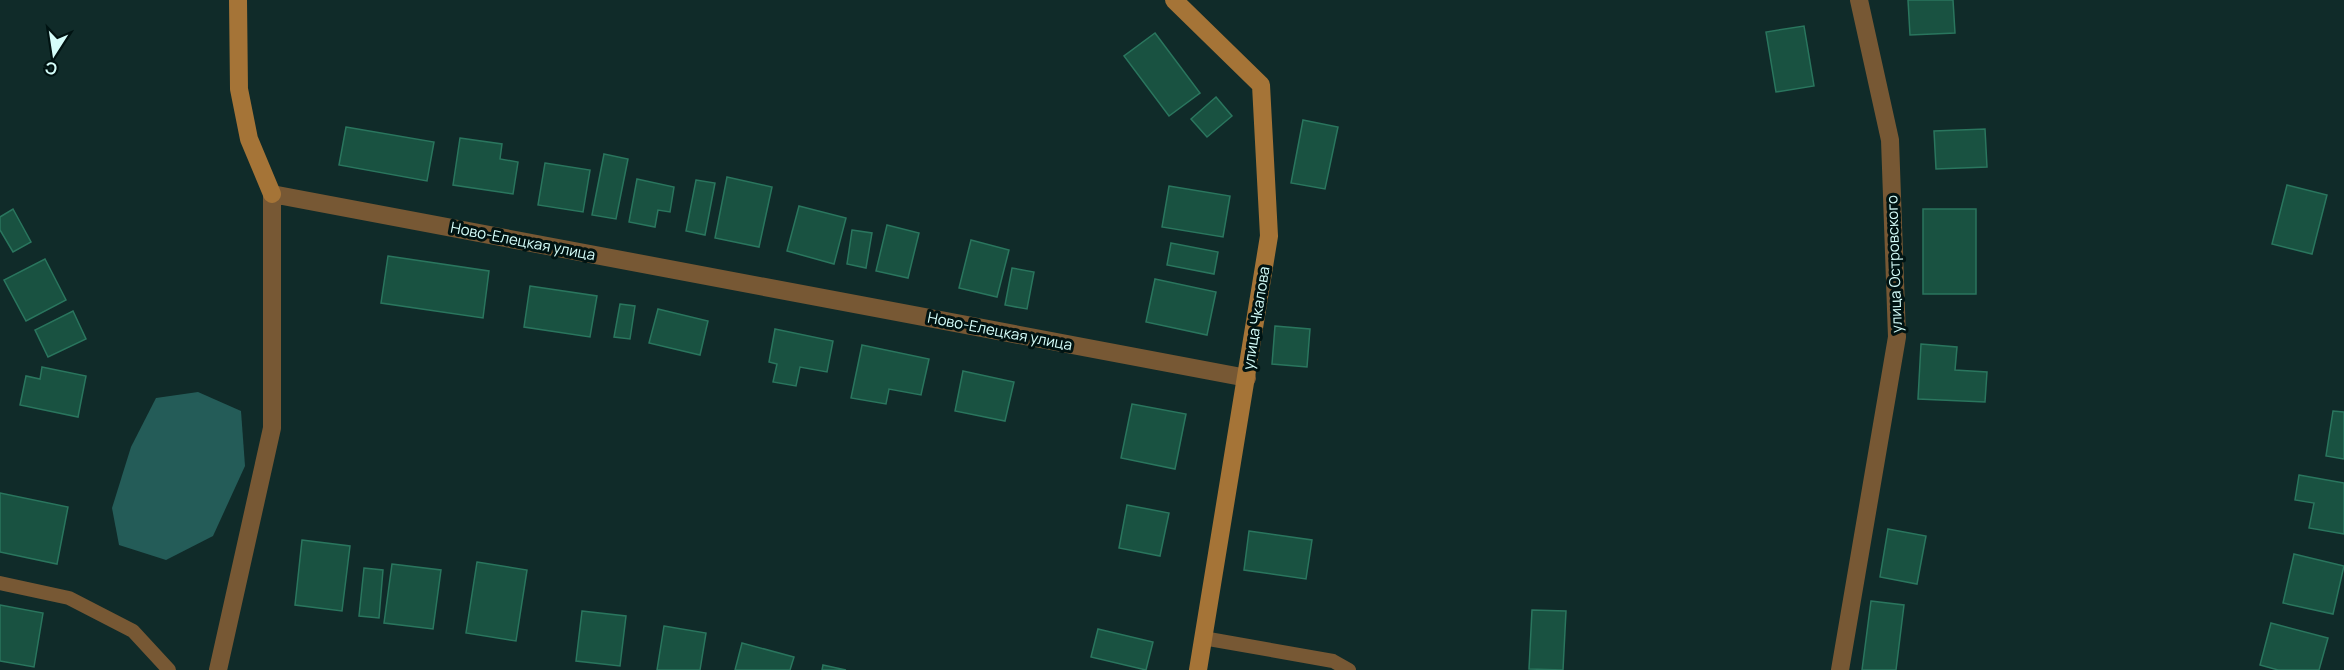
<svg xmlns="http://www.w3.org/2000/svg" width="2344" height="670" font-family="Manrope,sans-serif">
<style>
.water{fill:#245c58}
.building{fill:#195241;stroke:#2a765e;stroke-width:1.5}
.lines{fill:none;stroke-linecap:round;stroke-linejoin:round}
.lane{stroke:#775834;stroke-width:14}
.street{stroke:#775834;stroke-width:18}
.secondary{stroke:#a57437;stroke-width:18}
.labels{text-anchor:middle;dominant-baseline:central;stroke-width:6;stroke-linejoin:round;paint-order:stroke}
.street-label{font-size:15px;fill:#d5fefa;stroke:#001312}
</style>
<rect width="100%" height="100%" fill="#102b29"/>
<!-- water -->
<polygon class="water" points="198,392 241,411 245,466 213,536 166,560 119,545 112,508 131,447 156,398"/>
<!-- building -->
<g class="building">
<polygon points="1908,0 1953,0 1955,33 1910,35"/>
<polygon points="1804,26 1814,86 1776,92 1766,32"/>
<polygon points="1155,33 1200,93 1169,116 1124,56"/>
<polygon points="1216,97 1232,116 1207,137 1191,119"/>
<polygon points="1303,120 1338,127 1325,189 1291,183"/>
<polygon points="346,127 434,142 427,181 339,165"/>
<polygon points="1985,129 1987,167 1936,169 1934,131"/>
<polygon points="460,138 502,144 500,159 518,162 513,194 453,185"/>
<polygon points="604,154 628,159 616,219 592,215"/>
<polygon points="545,163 590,170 583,212 538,205"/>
<polygon points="727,177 772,187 759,247 715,238"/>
<polygon points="637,179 674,187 670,212 658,210 655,227 629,222"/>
<polygon points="696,180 715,183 705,235 686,231"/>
<polygon points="2287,185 2327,195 2312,254 2272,244"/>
<polygon points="1169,186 1230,196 1223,237 1162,227"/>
<polygon points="799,206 846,218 834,264 787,251"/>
<polygon points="13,209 31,242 13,252 0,230 0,217"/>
<rect x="1923" y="209" width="53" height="85"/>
<polygon points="887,225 919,233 908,278 876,271"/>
<polygon points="852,230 872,233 866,268 847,264"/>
<polygon points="971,240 1009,250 997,297 959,288"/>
<polygon points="1171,243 1218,252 1214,274 1167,265"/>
<polygon points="388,256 489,271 483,318 381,303"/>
<polygon points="45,259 66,300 26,321 4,280"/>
<polygon points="1012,268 1034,272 1027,309 1005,305"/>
<polygon points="1155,279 1216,292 1207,335 1146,322"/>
<polygon points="530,286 597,296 590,337 524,327"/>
<polygon points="620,304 635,306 630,339 614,337"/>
<polygon points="658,309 708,321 700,355 649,343"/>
<polygon points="73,311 86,339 48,357 35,330"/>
<polygon points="1275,326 1310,329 1307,367 1272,364"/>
<polygon points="775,329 833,341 827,372 800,367 796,386 773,382 777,364 769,362"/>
<polygon points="1921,344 1957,347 1955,370 1987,372 1985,402 1918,399"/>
<polygon points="862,345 929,359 921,395 889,389 886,404 851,398"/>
<polygon points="42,367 86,376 78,417 20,405 26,376 40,379"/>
<polygon points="963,371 1014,382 1005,421 955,411"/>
<polygon points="1132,404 1186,414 1175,469 1121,458"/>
<polygon points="2333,411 2344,412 2344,459 2326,456"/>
<polygon points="2299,475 2344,483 2344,534 2309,528 2314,503 2295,500"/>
<polygon points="0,493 68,507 57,564 0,552"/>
<polygon points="1127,505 1169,513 1160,556 1119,548"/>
<polygon points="1888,529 1926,536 1917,584 1880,577"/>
<polygon points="1249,531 1312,540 1306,579 1244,570"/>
<polygon points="302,540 350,546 342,611 295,605"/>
<polygon points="2294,554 2344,566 2333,614 2283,603"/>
<polygon points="477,562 527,570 516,641 466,633"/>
<polygon points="392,564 441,570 433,629 384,623"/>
<polygon points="364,568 383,570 379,618 359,616"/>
<polygon points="1871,601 1904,605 1896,670 1862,670"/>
<polygon points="0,605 43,613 34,667 0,661"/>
<polygon points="1532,610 1566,611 1563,670 1529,669"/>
<polygon points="582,611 626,616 620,666 576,661"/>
<polygon points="2271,623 2328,638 2319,670 2278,670 2260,665"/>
<polygon points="664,626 706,633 700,670 657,670"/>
<polygon points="1098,629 1153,642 1146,670 1091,657"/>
<polygon points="742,643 794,657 790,670 735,670"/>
<polygon points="823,665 846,670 822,670"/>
</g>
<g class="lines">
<!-- lane -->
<g class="lane">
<polyline points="0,583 69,598 133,631 169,670"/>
<polyline points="1203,638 1333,661 1349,670"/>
</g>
<!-- street -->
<g class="street">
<polyline points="218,670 272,428 272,194 1247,378"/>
<polyline points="1840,670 1897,337 1890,140 1859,0"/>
</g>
<!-- secondary -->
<g class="secondary">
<polyline points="238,0 239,89 249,139 272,194"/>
<polyline points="1174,0 1261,85 1269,236 1198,670"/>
</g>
</g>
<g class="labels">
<!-- street labels -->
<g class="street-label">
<text transform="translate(523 241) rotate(11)">Ново-Елецкая улица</text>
<text transform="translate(1894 264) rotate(-92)">улица Островского</text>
<text transform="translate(1256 318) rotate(-81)">улица Чкалова</text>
<text transform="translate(1000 331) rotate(11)">Ново-Елецкая улица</text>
</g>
</g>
<!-- north arrow -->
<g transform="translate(54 54) rotate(192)" stroke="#001312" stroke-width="4.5" paint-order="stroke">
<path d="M0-4.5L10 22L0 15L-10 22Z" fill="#d5fefa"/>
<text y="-9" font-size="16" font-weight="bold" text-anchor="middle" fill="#d5fefa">С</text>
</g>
</svg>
